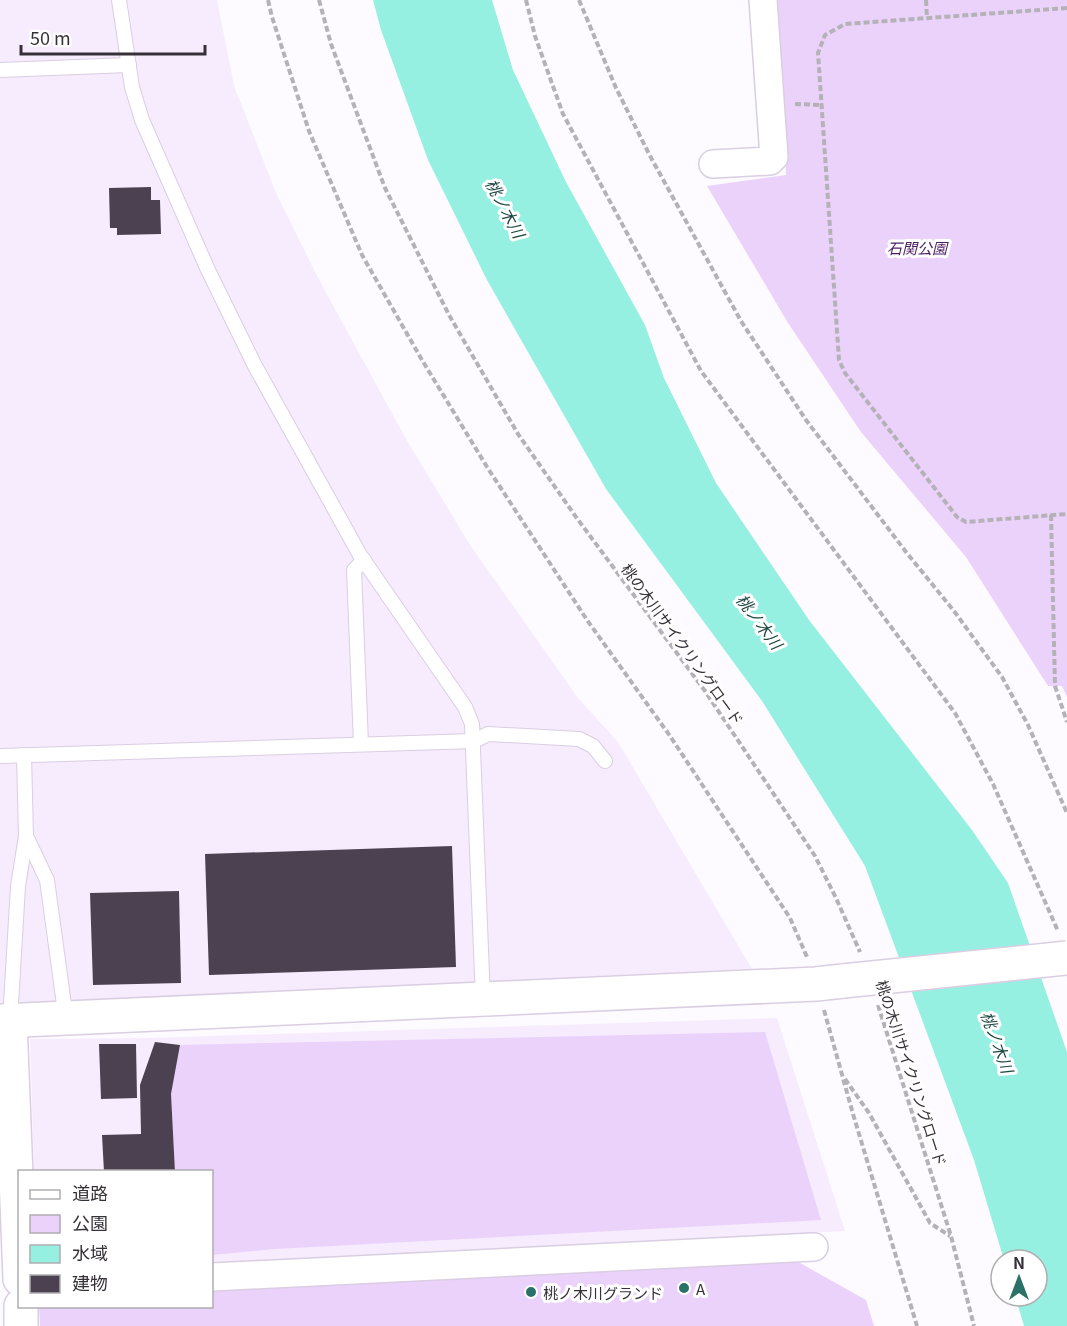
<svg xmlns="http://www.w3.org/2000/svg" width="1067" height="1326" font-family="Georgia,'Noto Sans JP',serif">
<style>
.built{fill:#f6ecfd}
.green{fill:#ebd2fb}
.water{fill:#96f0e2}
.building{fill:#4b4151}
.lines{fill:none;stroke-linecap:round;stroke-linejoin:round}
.lane-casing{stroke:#dacee2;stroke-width:16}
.street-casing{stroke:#dacee2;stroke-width:30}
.secondary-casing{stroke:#dacee2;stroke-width:36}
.path{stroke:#b5b2b7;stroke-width:4;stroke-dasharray:6 3;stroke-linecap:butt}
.lane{stroke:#fff;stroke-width:14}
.street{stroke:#fff;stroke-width:27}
.secondary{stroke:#fff;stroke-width:33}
.secondary-bridge-casing{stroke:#dacee2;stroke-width:36;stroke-linecap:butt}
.secondary-bridge{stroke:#fff;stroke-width:33}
.poi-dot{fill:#2a7168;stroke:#fff;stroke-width:2}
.labels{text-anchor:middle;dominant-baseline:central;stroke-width:6;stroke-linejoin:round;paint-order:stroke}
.park-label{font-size:15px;font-style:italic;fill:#4b1e61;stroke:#fff}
.street-label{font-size:15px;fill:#363139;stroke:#fff}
.poi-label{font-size:15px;fill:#363139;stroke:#fff;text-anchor:start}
.water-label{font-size:16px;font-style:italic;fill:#1f4842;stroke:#fff}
</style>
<rect width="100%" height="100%" fill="#fdfbff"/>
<!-- built -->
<g class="built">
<polygon points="0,0 217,0 234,86 277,195 318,278 406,439 470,545 578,698 618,742 752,969 0,1004"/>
<polygon points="777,1018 845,1231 212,1266 212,1172 34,1171 30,1039 150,1038"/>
</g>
<!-- green -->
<g class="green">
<polygon points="775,0 1067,0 1067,697 1062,686 1048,686 966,557 861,432 788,323 707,186 786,175"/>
<polygon points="765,1032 821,1220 275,1249 212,1255 212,1172 175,1172 171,1094 180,1045"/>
<polygon points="784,1254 866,1300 874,1326 40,1326 39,1307 212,1306 212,1283"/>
</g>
<!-- water -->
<polygon class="water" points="373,0 492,0 513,70 566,182 645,325 664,378 716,483 809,620 972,830 1008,883 1067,1052 1067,1326 1024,1326 1015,1296 1037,1296 1037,1260 1004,1260 974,1160 865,866 762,701 606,489 487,280 428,160 381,30"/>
<!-- building -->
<g class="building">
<polygon points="151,187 151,200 160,200 161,234 117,235 117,228 110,228 109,188"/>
<polygon points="452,846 456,967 209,975 205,854"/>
<polygon points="179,891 181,983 93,985 90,893"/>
<polygon points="155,1042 180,1045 171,1094 175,1172 104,1172 102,1135 141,1134 140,1085"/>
<polygon points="99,1044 136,1044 137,1098 101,1099"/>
</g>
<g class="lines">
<defs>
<g id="lane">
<polyline points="119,0 132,87 142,120 208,270 255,366 360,555 465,707 472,724 483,1000"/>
<polyline points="0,70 129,65"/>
<polyline points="361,744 354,570 364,560"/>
<polyline points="0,756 474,741 488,734 579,739 593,746 605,761"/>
<polyline points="26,836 47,880 66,1019"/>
<polyline points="10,1021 18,886 26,836 24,755"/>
</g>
<g id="street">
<polyline points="713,164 770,161 774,157 763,0"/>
<polyline points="212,1277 814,1247"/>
</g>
<g id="secondary">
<polyline points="0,1021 816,984 843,981"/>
<polyline points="10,1021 20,1279"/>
<polyline points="21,1306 21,1326"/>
</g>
</defs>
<!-- lane casing -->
<use href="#lane" class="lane-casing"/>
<!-- street casing -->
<use href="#street" class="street-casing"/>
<!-- secondary casing -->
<use href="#secondary" class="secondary-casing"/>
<!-- path -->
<g class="path">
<polyline points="268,0 272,17 309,131 362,255 422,360 487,467 587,620 670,736 790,918 807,957"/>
<polyline points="319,0 331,44 385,188 449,315 518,434 576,517 705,691 815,856 836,898 860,952"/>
<polyline points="526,0 535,36 563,114 701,371 955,713 993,784 1058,931"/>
<polyline points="579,0 616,88 649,154 741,321 806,420 906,552 954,611 1002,677 1028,725 1067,813"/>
<polyline points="926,0 927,18"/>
<polyline points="1067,8 845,24 825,35 818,53 839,360 845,373 957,517 966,522 1067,514"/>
<polyline points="795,104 822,105"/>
<polyline points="1051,515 1055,686 1067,722"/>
<polyline points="878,1005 951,1236 974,1326"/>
<polyline points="824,1010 853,1114 917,1326"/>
<polyline points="845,1079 869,1113 930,1223 950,1236"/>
</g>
<!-- lane -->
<use href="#lane" class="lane"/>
<!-- street -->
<use href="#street" class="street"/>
<!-- secondary -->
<use href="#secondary" class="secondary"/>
<defs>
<polyline id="secondary-bridge" points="843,981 1067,958"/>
</defs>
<!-- secondary-bridge casing -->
<use href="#secondary-bridge" class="secondary-bridge-casing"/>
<!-- secondary-bridge -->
<use href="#secondary-bridge" class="secondary-bridge"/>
</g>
<!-- markers -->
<g class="poi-dot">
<circle cx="684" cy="1288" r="6"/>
<circle cx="531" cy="1292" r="6"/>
</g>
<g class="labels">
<!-- park labels -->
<g class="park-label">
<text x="917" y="247">石関公園</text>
</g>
<!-- street labels -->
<g class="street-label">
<text transform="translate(683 644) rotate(54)">桃の木川サイクリングロード</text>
<text transform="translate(912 1073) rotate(72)">桃の木川サイクリングロード</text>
</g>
<!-- poi labels -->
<g class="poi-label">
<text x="696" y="1288">A</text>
<text x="543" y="1292">桃ノ木川グランド</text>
</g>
<!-- water labels -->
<g class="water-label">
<text transform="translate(506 208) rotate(62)">桃ノ木川</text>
<text transform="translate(760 621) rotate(53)">桃ノ木川</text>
<text transform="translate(998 1042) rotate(70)">桃ノ木川</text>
</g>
</g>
<!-- legend -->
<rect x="18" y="1170" width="195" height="138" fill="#ffffff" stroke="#afadb0" stroke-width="1.5"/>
<rect x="30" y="1190" width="30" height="9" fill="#ffffff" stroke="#afadb0" stroke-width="1.5"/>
<text x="72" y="1200" font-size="18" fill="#363139">道路</text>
<rect x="30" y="1215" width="30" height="18" fill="#ebd2fb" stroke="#afadb0" stroke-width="1.5"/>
<text x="72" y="1230" font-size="18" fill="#363139">公園</text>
<rect x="30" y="1245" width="30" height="18" fill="#96f0e2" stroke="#afadb0" stroke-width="1.5"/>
<text x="72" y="1260" font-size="18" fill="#363139">水域</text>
<rect x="30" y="1275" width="30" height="18" fill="#4b4151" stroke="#afadb0" stroke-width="1.5"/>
<text x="72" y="1290" font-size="18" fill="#363139">建物</text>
<!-- north arrow -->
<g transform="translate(1019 1278)"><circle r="28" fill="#ffffff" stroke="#afadb0" stroke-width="1.5"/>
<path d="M0-4.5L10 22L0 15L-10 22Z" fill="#2a7168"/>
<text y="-9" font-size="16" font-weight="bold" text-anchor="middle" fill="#363139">N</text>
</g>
<!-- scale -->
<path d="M21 45v9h184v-9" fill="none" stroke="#363139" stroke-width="3"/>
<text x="30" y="45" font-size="18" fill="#363139" stroke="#ffffff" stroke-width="4.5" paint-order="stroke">50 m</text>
</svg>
